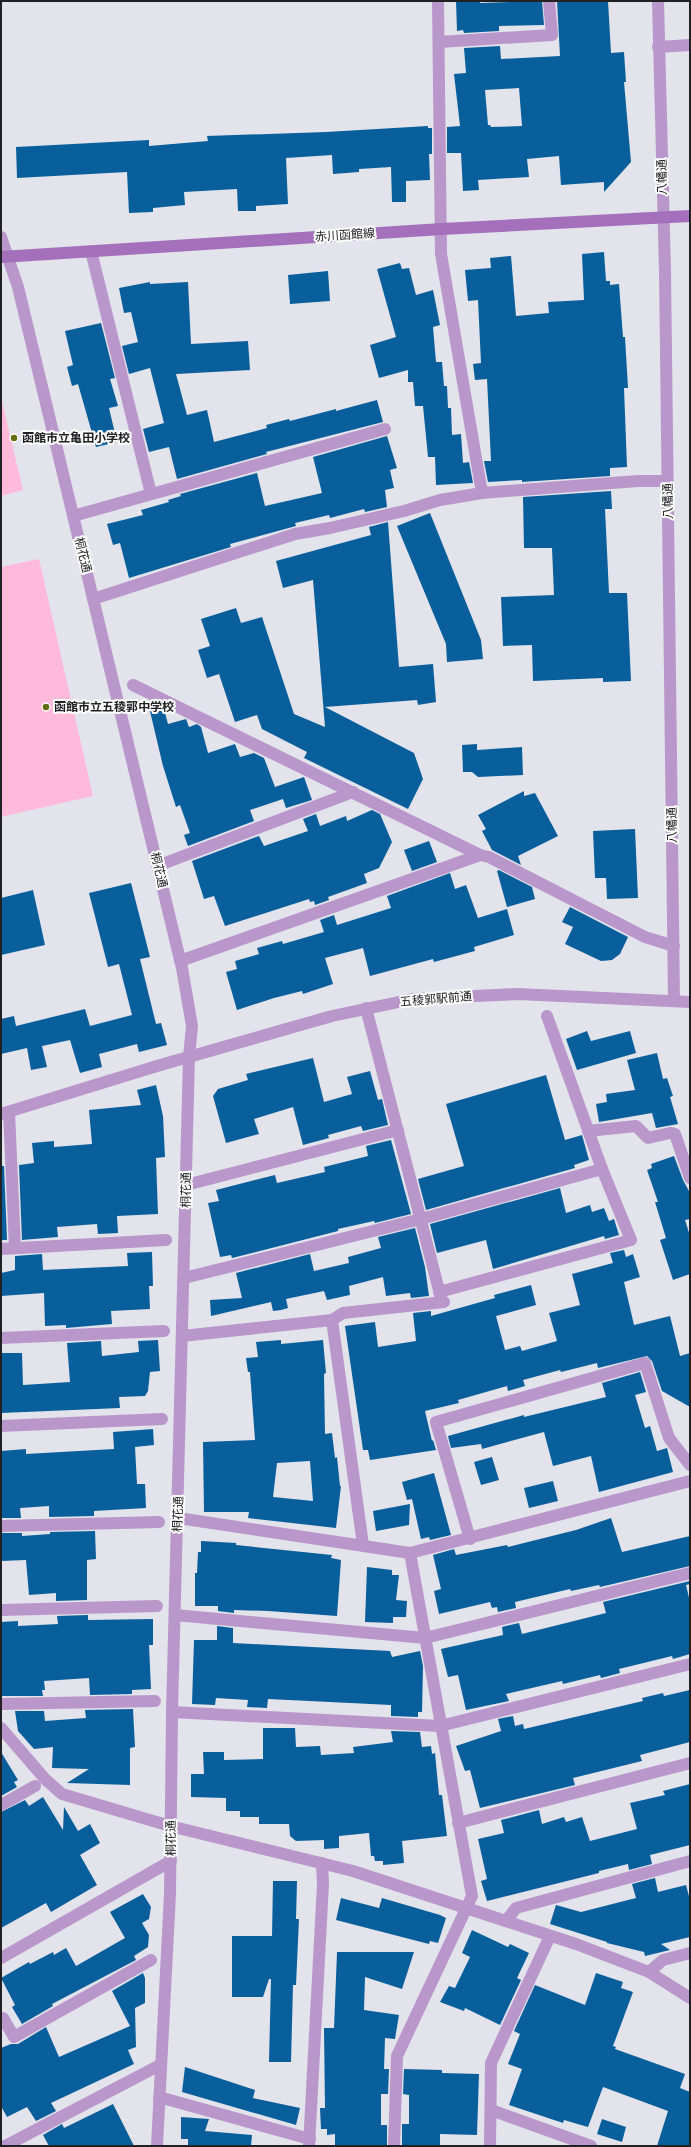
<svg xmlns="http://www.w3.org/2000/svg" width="691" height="2147" font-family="'Archivo Narrow','Noto Sans JP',sans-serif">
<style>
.green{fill:#ffb9db}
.building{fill:#095f9c;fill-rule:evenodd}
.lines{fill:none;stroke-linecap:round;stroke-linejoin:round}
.minor{stroke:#ba97cb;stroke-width:12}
.tertiary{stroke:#ba97cb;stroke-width:12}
.secondary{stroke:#a470bc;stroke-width:12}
.poi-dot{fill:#676d12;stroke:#fff;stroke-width:1.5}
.labels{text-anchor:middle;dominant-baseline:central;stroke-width:4;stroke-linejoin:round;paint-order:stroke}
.street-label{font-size:12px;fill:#212124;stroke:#fff}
.poi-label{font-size:12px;font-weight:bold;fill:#212124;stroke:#fff;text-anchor:start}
</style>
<rect width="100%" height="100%" fill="#e2e3eb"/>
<!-- green -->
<g class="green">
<polygon points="1,397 23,490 1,496"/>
<polygon points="39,559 93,796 1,817 1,567"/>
</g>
<!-- building -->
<g class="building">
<polygon points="456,1 480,1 480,3 542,1 544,25 499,26 499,31 464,33 463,30 457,31"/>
<path d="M557,1H608L611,53L624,52L626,82H624L631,162L604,192V182L561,185L559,156L527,159L529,177L478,180L479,190L463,191L461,153H447V127L460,126L454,74L466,73L464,48L500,46L501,59L560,56ZM519,88L522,126L491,127L490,125H488L485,90Z"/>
<polygon points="428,126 428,128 432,128 432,154 429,154 430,180 406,181 406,202 392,202 391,167 359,169 359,172 333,174 332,155 286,158 288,204 256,206 256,211 238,211 237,189 184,192 185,205 153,208 153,212 129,213 127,172 17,178 16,147 149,140 149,146 208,141 207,136 326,132"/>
<polygon points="604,252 606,281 610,281 610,285 619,284 623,337 625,337 628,388 624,388 627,467 610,468 610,476 522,482 522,480 488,482 484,461 491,461 487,379 475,380 473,364 481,363 478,300 468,301 465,270 491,268 490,258 511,256 516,316 549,313 548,302 584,300 582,254"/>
<polygon points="400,263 402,269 409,268 416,295 433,290 440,325 433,327 436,362 442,362 444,386 447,386 448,408 451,408 452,435 461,434 463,463 469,462 473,483 436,485 435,457 428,457 423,406 415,406 413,382 408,382 408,370 379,378 370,345 396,337 377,269"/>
<polygon points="328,271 330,301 290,304 288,275"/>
<polygon points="150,282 150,284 188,282 191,344 248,341 250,370 176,374 187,415 207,410 214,442 267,428 266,425 289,419 290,421 336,409 336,411 377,400 383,422 266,452 267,454 177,479 169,447 149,452 143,429 164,423 150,368 129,374 122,346 138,342 131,312 124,313 119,288"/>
<polygon points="101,323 115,378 110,379 118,406 109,408 117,442 96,447 78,384 72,386 67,367 73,365 65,331"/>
<polygon points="387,436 397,468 390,470 394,488 385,490 387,507 365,512 364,509 330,518 329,515 295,523 296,526 230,544 231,547 129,578 120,543 113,545 107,524 143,515 141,510 169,502 168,500 181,496 180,494 257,473 265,506 322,493 313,457"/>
<polygon points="611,491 612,509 605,509 609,593 627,593 631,681 603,682 603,678 533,681 532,645 503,646 501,597 554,595 552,548 524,548 523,497"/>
<polygon points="430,513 481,640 483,659 447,662 446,644 397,526"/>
<polygon points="388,522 399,667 433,664 436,702 418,705 417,700 325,707 414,753 423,779 408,809 304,758 307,752 262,729 257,715 235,722 219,674 207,678 198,650 210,646 201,619 236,608 241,623 262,617 294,714 325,727 313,580 283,588 276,561 371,535 369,527"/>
<polygon points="156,705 164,709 168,724 186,719 189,727 197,724 201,727 208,753 235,744 240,757 254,753 264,758 275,787 304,777 312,800 286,808 283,799 250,810 254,821 188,846 184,835 190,833 180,805 176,807 163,766 149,707"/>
<polygon points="477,744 477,750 522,747 523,775 478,777 472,772 463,772 462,745"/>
<polygon points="524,791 524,796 535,793 558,836 518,856 521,865 492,850 482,831 486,829 478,815"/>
<polygon points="372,810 380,814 392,842 379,868 364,874 367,883 328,897 329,900 315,905 314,901 310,902 309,899 225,926 214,896 204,899 192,861 259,836 264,846 308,831 303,819 316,814 320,826 346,816 347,821"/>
<polygon points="635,829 638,898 607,899 606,878 595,878 593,831"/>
<polygon points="429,841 437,862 412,871 404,850"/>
<polygon points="499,870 532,887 535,899 507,907 497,871"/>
<polygon points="450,873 455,889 466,885 478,918 507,909 514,935 474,947 475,951 434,962 433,959 370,976 363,948 325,958 333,984 303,994 302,991 274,998 237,1010 226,972 237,969 235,961 259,954 257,948 282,941 283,944 324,932 320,920 334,915 337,925 391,908 387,896"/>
<polygon points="131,883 150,957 140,959 156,1024 161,1023 167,1045 139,1052 137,1044 99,1054 102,1067 80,1073 70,1040 42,1046 47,1067 31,1070 27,1048 1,1054 1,1019 14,1016 16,1026 85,1009 90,1026 132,1015 119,964 108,967 89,893"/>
<polygon points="33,890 45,945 1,955 1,898"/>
<polygon points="570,907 628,937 620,954 612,960 601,961 565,944 573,927 562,922"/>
<polygon points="587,1031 591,1041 630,1031 636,1053 577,1070 566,1039"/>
<polygon points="657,1053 663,1079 667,1078 673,1096 670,1097 678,1124 656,1128 652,1113 599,1122 596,1104 607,1102 606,1094 635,1090 627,1060"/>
<polygon points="313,1058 324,1102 352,1094 347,1077 370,1071 378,1100 382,1099 388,1125 363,1131 361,1126 328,1135 329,1138 303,1145 293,1107 254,1119 259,1134 226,1143 213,1096 218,1089 248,1080 246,1074"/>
<polygon points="546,1075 565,1140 582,1135 589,1160 574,1165 575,1168 426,1210 418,1179 464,1166 446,1104"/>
<polygon points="156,1085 163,1116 165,1157 156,1158 158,1214 117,1216 118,1233 98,1234 97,1224 57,1227 58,1237 22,1240 19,1165 34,1163 32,1143 54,1141 54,1147 92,1144 89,1110 141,1105 137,1090"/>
<polygon points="391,1140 411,1214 375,1223 374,1221 338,1229 338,1231 232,1258 231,1255 220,1257 208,1203 219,1201 216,1190 275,1175 277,1183 325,1172 324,1167 368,1156 366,1146"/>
<polygon points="674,1156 683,1180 690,1193 690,1219 685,1220 690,1236 690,1274 673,1280 660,1240 666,1238 655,1202 658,1202 647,1170 652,1168 651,1164"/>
<polygon points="1,1166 4,1166 7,1240 1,1240"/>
<polygon points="560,1188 566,1213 590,1205 592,1212 604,1208 609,1221 614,1219 619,1235 605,1239 604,1236 493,1269 486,1240 437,1253 430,1224"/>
<polygon points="415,1228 425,1267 429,1296 411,1298 410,1293 386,1296 383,1277 349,1286 350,1295 327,1300 324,1291 286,1299 288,1308 281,1310 273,1311 271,1302 211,1316 210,1300 242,1298 236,1273 310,1254 314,1271 349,1263 348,1257 381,1248 378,1237"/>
<polygon points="624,1250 626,1257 633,1254 640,1277 624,1282 634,1325 670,1316 680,1356 690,1353 690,1407 662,1391 652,1361 647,1356 598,1368 597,1363 561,1372 560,1370 523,1380 525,1386 508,1391 507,1386 458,1400 459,1403 425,1411 432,1441 433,1440 436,1450 370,1460 368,1450 363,1450 345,1326 375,1322 378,1347 416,1341 413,1313 431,1311 431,1316 495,1298 494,1295 531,1285 536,1305 496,1316 505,1350 520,1346 522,1351 557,1341 549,1313 580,1305 572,1274 613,1263 610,1253"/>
<polygon points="152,1252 153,1286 149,1286 150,1309 111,1311 112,1324 66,1328 66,1325 45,1326 44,1293 1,1296 1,1273 15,1270 15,1256 42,1254 43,1270 128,1266 127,1253"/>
<polygon points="158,1340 160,1371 150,1372 148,1391 145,1396 119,1397 120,1408 1,1413 1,1353 22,1353 23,1385 70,1382 67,1343 101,1341 102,1356 139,1352 138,1341"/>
<path d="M281,1340V1344L323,1340L326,1373L324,1374L325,1434L332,1433L335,1458L337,1457L340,1486H341L336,1528L248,1518L249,1512H204L203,1442L255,1440L250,1372H248L246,1358L258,1357L256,1342ZM310,1461L313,1501L273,1497L277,1463Z"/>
<polygon points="640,1372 646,1392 635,1395 645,1428 650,1426 657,1451 667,1448 673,1472 599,1492 591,1456 553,1466 544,1432 482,1449 481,1444 451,1448 448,1436 524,1415 524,1417 606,1397 602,1383"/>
<polygon points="153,1429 154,1445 135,1447 137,1484 145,1484 146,1508 94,1511 94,1516 49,1517 49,1506 20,1508 21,1518 1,1518 1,1451 26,1449 26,1454 114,1449 113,1432"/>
<polygon points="492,1457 499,1480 481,1485 474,1462"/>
<polygon points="434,1473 451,1535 430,1540 429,1537 421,1539 412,1499 407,1500 402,1482"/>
<polygon points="553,1481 558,1501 529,1508 524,1488"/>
<polygon points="410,1504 409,1525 376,1531 373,1511"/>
<polygon points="611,1518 622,1552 690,1536 690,1566 600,1587 599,1585 571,1591 570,1589 515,1602 516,1608 498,1612 497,1607 492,1608 490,1602 439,1614 434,1591 441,1589 433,1555 454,1549 456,1555 507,1545 508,1547 576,1530"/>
<polygon points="95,1531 96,1559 87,1560 87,1600 56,1601 56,1593 29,1595 26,1560 1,1561 1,1533 22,1533 22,1536 50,1534 50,1532"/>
<polygon points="201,1541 236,1543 236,1545 332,1555 331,1558 341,1560 337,1616 268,1611 234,1610 234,1613 218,1611 218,1606 195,1606 195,1573 197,1573 198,1552 201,1552"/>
<polygon points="367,1567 392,1570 392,1575 399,1575 396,1600 407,1601 406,1617 393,1617 393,1623 365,1622"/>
<polygon points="690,1581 690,1584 686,1585 690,1602 690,1654 673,1659 672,1656 619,1669 620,1673 601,1678 600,1675 563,1684 562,1681 506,1694 509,1701 466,1710 458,1675 448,1677 441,1649 503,1635 502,1627 519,1623 522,1634 606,1613 603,1602"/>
<polygon points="88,1615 88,1620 153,1619 153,1645 149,1645 151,1689 132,1690 132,1694 90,1695 89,1678 44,1681 45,1690 42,1690 43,1696 1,1696 1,1622 18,1621 18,1626 58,1624 57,1616"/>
<polygon points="217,1626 233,1628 233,1643 390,1651 392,1657 420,1651 423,1666 422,1712 418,1712 418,1717 391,1716 391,1705 268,1699 267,1708 247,1707 248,1700 216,1698 215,1705 192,1704 194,1640 217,1640"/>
<polygon points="690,1690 690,1742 640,1755 642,1761 573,1778 575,1785 480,1808 470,1770 465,1771 456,1746 501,1731 498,1719 513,1716 515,1726 523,1724 524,1729 643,1701 642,1698 663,1693 664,1696"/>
<polygon points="133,1709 135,1747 130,1748 130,1785 67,1783 89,1769 52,1768 53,1747 34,1749 18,1731 15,1711 44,1711 45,1721 86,1718 85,1710"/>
<polygon points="263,1728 295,1728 296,1747 320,1746 321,1755 354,1753 353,1747 393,1742 391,1731 420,1732 422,1747 431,1746 432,1754 435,1753 439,1795 442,1795 447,1836 402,1841 404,1863 383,1865 383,1861 375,1861 374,1856 371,1856 369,1833 339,1836 339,1848 324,1849 324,1840 296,1841 290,1836 289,1824 259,1824 259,1817 240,1817 240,1811 226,1811 226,1798 191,1797 191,1774 204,1774 203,1752 224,1752 224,1760 263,1759"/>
<polygon points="1,1752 18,1780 14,1782 17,1787 1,1796"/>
<polygon points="690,1784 690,1845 650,1855 652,1864 629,1870 628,1864 599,1871 599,1873 487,1901 481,1881 487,1879 478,1839 504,1833 501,1820 539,1810 542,1824 564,1817 566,1822 582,1817 590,1841 637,1829 630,1803 665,1795 663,1791"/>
<polygon points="43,1797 63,1830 64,1807 78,1831 90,1824 100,1843 80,1855 97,1885 51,1912 46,1903 1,1928 1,1812 25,1800 29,1806"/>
<polygon points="655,1878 658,1892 686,1885 690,1900 690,1937 661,1944 670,1950 645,1956 644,1952 607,1943 607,1942 550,1924 556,1905 581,1912 636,1898 632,1884"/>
<polygon points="273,1881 297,1881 296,1919 299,1919 296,1985 293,1985 291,2062 269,2062 271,1979 269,1979 263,1997 232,1997 232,1936 272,1936"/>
<polygon points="143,1894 151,1907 149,1919 142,1923 149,1935 148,1947 134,1956 136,1960 52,2004 53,2006 22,2024 12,2007 15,2005 1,1978 29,1962 30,1964 53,1952 54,1955 66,1948 76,1966 125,1938 110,1912"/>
<polygon points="341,1898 379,1908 382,1898 440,1915 446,1918 438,1943 430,1941 429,1944 336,1920"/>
<polygon points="472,1930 508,1947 510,1944 529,1953 517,1978 521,1980 500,2025 465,2008 464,2011 440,2002 449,1986 455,1988 470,1957 462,1953"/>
<polygon points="337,1952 414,1952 402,1989 365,1977 364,2010 399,2015 395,2039 385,2038 384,2069 389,2069 388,2094 381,2094 381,2125 387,2125 387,2146 335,2146 335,2134 327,2135 327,2129 321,2129 320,2108 325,2108 324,2028 334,2028"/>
<polygon points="143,1973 145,1978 145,2003 135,2008 136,2047 128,2050 134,2064 51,2103 56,2111 36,2121 27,2107 7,2117 1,2106 1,2048 11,2044 18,2044 46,2027 59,2057 130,2026 112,1991"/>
<polygon points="596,1973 623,1982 621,1988 633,1992 613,2046 616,2047 615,2049 685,2074 680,2088 690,2092 690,2146 657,2146 668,2111 603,2087 588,2127 564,2120 563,2123 509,2105 522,2069 508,2064 520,2034 514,2031 535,1985 585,2005"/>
<polygon points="185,2067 255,2090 253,2098 300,2108 296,2125 182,2092"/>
<polygon points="404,2069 442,2070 442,2073 479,2074 477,2135 440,2134 440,2146 402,2146 402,2124 409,2124 409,2095 403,2094"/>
<polygon points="113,2104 134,2146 49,2146 43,2135 62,2124 64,2128"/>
<polygon points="181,2117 209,2119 205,2131 252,2135 251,2146 188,2146 188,2139 181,2139"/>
<polygon points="602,2119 626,2127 622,2142 597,2134"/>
</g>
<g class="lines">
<!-- minor -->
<g class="minor">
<polyline points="438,1 441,254 482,493"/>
<polyline points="439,42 552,35 549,1"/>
<polyline points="658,47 690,45"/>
<polyline points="91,251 151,494"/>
<polyline points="73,516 385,429"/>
<polyline points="93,599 295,534 330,528 404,511 440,500 482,493 638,481 667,481"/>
<polyline points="133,685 480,855 489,857 645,937 674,946"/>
<polyline points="157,866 353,792"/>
<polyline points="180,961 480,855"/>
<polyline points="366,1008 442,1302"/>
<polyline points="9,1112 15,1248"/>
<polyline points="588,1131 636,1126 648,1138 670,1133 675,1134 690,1178"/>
<polyline points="186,1185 398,1130"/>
<polyline points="1,1249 166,1240"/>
<polyline points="184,1278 421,1219 602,1169"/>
<polyline points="439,1292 631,1240 602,1169 547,1016"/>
<polyline points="332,1320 363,1545"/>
<polyline points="182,1336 332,1320 343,1313 444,1302"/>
<polyline points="1,1338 164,1331"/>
<polyline points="1,1426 162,1419"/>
<polyline points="178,1518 410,1553 690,1481"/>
<polyline points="1,1526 159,1522"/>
<polyline points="470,1539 436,1422 645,1363 669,1438 690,1465"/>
<polyline points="1,1610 157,1606"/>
<polyline points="175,1615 425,1638 690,1573"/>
<polyline points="1,1704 155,1701"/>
<polyline points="172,1712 440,1726 690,1664"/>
<polyline points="1,1805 35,1786"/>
<polyline points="458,1823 690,1763"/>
<polyline points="506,1921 516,1908 690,1861"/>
<polyline points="649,1972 663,1960 690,1953"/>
<polyline points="3,2018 14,2037 151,1960"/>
<polyline points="159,2097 310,2139"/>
<polyline points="491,2110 591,2146"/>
<polyline points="5,2146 160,2065"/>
<polyline points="309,2146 323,1884 322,1863"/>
<polyline points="394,2146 397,2056 472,1896 410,1553"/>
<polyline points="490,2146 491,2063 550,1936"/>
</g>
<!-- tertiary -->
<g class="tertiary">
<polyline points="658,1 665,271 674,1001"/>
<polyline points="1,237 18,287 182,968 192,1026 189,1057 172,1712 170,1894 157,2146"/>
<polyline points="1,1114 157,1066 332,1016 413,999 518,994 690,1002"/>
<polyline points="1,1728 45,1779 62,1794 170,1826 353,1871 576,1944 649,1972 690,1998"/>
<polyline points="1,1958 171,1861"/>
</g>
<!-- secondary -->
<polyline class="secondary" points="1,257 442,229 690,216"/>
</g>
<!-- markers -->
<g class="poi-dot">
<circle cx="14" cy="438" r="4"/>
<circle cx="46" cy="707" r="4"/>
</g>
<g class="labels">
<!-- street labels -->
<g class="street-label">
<text transform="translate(662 177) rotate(-91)">八幡通</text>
<text transform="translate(345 235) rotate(-4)">赤川函館線</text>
<text transform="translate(668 501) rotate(-91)">八幡通</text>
<text transform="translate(83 555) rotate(76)">桐花通</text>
<text transform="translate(672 825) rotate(-91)">八幡通</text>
<text transform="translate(159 870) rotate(77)">桐花通</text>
<text transform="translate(436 999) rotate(-5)">五稜郭駅前通</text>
<text transform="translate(186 1190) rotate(-89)">桐花通</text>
<text transform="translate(178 1514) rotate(-88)">桐花通</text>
<text transform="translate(171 1838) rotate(-91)">桐花通</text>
</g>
<!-- poi labels -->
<g class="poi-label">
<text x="22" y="438">函館市立亀田小学校</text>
<text x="54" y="707">函館市立五稜郭中学校</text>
</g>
</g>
<!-- border -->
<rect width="691" height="2147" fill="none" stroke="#212124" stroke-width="4"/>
</svg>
